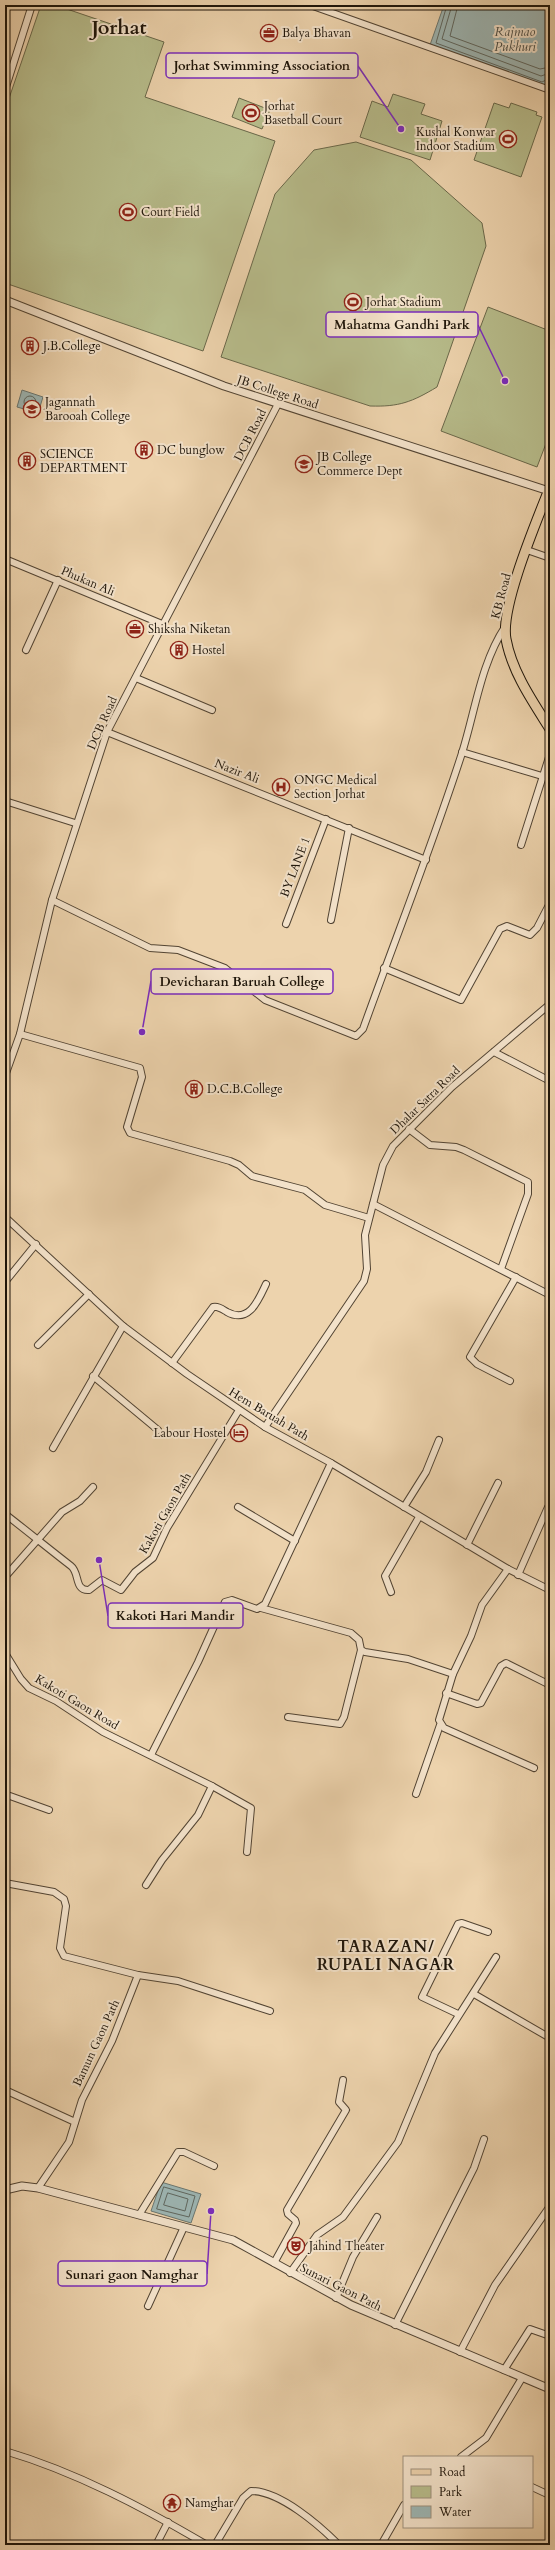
<svg xmlns="http://www.w3.org/2000/svg" width="555" height="2550" font-family="Cardo,serif">
<style>
.green{fill:#b7bc8b;stroke:#6a684a}
.water{fill:#9db6b4;stroke:#6a7670}
.lines{fill:none;stroke-linecap:round;stroke-linejoin:round}
.shore{stroke:#5e665f;stroke-width:1}
.minor-casing{stroke:#524433;stroke-width:8}
.tertiary-casing{stroke:#524433;stroke-width:9}
.primary-casing{stroke:#1e150a;stroke-width:11}
.minor{stroke:#f3e2ca;stroke-width:6}
.tertiary{stroke:#f3e2ca;stroke-width:7}
.primary{stroke:#edd3ad;stroke-width:9}
.labels{text-anchor:middle;dominant-baseline:central;stroke-width:4;stroke-linejoin:round;paint-order:stroke}
.poi-label{font-size:12px;fill:#1e150a;stroke:#f3e2ca;text-anchor:start}
.street-label{font-size:12px;fill:#1e150a;stroke:#f3e2ca}
.water-label{font-size:13px;font-style:italic;fill:#4a4d46;stroke:#f3e2ca}
.district-label{font-size:16px;font-weight:bold;letter-spacing:1px;fill:#1e150a;stroke:#f3e2ca}
.town-label{font-size:20px;font-weight:bold;fill:#1e150a;stroke:#f3e2ca}
.leader{fill:none;stroke:#7b2cbf;stroke-width:1.5}
.callout-dot{fill:#7b2cbf;stroke:#f3e2ca;stroke-width:1.5}
.callout{fill:#f3e2ca;stroke:#7b2cbf;stroke-width:1.5}
.callout-label{font-size:13px;text-anchor:middle;font-weight:bold;fill:#1e150a}
</style>
<rect width="100%" height="100%" fill="#edd3ad"/>
<filter id="stains"><feTurbulence type="fractalNoise" baseFrequency=".005" numOctaves="4"/><feColorMatrix values="0 0 0 0 .2 0 0 0 0 .09 0 0 0 0 .02 0 0 0 .5 -.17"/></filter>
<radialGradient id="worn" r=".72"><stop offset=".6" stop-color="#630" stop-opacity="0"/><stop offset="1" stop-color="#630" stop-opacity=".3"/></radialGradient>
<!-- green -->
<g class="green">
<polygon points="41,5 55,5 164,42 145,97 275,141 203,351 5,283 5,110"/>
<polygon points="393,94 425,104 421,114 442,121 430,160 360,137 372,101 388,107"/>
<polygon points="239,98 270,110 262,129 232,117"/>
<polygon points="494,103 509,108 511,103 537,112 536,115 542,117 521,177 474,160"/>
<path d="M356,142L411,160L482,223L486,246L437,387C412,402 399,407 370,406L221,357L275,194L314,150Z"/>
<polygon points="488,307 550,331 550,433 537,467 441,431"/>
</g>
<!-- water -->
<g class="water">
<polygon points="444,5 550,5 550,77 547,87 430,45"/>
<polygon points="22,390 43,397 38,413 17,407"/>
<polygon points="161,2182 201,2194 191,2223 151,2211"/>
</g>
<g class="lines">
<!-- shore -->
<g class="shore">
<polyline points="447,5 436,43 542,82 550,78"/>
<polyline points="452,5 442,39 541,76 550,73"/>
<polyline points="458,5 450,36 540,69 550,67"/>
<circle cx="30" cy="402" r="6"/>
<polygon points="164,2187 195,2196 189,2217 157,2209"/>
<polygon points="168,2193 188,2199 185,2211 164,2205"/>
</g>
<defs>
<g id="minor">
<polyline points="310,5 550,90"/>
<polyline points="5,90 32,5"/>
<polyline points="527,550 550,558"/>
<polyline points="5,559 162,624"/>
<polyline points="26,650 58,580"/>
<polyline points="136,678 212,710"/>
<polyline points="107,732 426,860"/>
<polyline points="462,752 542,776"/>
<polyline points="5,801 75,823"/>
<polyline points="521,845 550,754"/>
<path d="M52,900L150,948L178,950L225,968L265,1000L356,1036L363,1029C396,937 432,846 462,753C475,712 481,663 505,627"/>
<polyline points="331,920 349,828"/>
<polyline points="286,924 326,819"/>
<polyline points="384,968 461,1000 500,929 507,926 530,935 537,928 550,903"/>
<polyline points="20,1034 140,1068 142,1077 127,1127 130,1133 230,1161 239,1165 252,1176 305,1190 325,1205 369,1218"/>
<polyline points="494,1052 550,1081"/>
<polyline points="5,1076 20,1034 52,900 107,732 278,404"/>
<polyline points="409,1129 430,1145 456,1147 464,1150 528,1182 528,1194 501,1269"/>
<polyline points="373,1204 550,1295"/>
<polyline points="5,1217 123,1326 187,1374 265,1427 331,1463 508,1569 550,1590"/>
<polyline points="5,1282 36,1244"/>
<polyline points="38,1345 89,1294"/>
<path d="M172,1363L213,1307C218,1306 222,1309 227,1312C249,1324 258,1301 266,1284"/>
<polyline points="93,1376 158,1430"/>
<polyline points="510,1381 477,1364 470,1357 516,1277"/>
<polyline points="265,1427 364,1281 367,1269 365,1235 383,1165 393,1146 452,1087 550,1004"/>
<polyline points="53,1448 123,1326"/>
<polyline points="238,1507 295,1541"/>
<polyline points="404,1507 426,1472 439,1440"/>
<path d="M5,1514C27,1531 49,1549 71,1566C80,1573 74,1591 89,1590L102,1580L121,1590L135,1572L153,1558L167,1528L239,1410"/>
<polyline points="467,1545 498,1483"/>
<polyline points="508,1569 482,1605 471,1636 453,1674 439,1720 444,1728 534,1768"/>
<polyline points="518,1575 548,1507"/>
<polyline points="5,1577 62,1512 80,1501 93,1487"/>
<polyline points="391,1592 385,1576 419,1517"/>
<polyline points="261,1608 351,1633 359,1640 361,1650 365,1652 408,1659 453,1674"/>
<polyline points="5,1653 21,1679 29,1688 56,1701 103,1732 212,1786 251,1808 247,1852"/>
<polyline points="446,1693 477,1704 481,1703 501,1666 506,1663 550,1685"/>
<polyline points="288,1717 340,1724 344,1717 361,1650"/>
<polyline points="151,1755 198,1662 225,1602 232,1600 257,1609 265,1604 331,1463"/>
<polyline points="416,1794 440,1725"/>
<polyline points="5,1797 10,1796 49,1810"/>
<polyline points="5,1883 54,1892 64,1899 66,1906 60,1948 64,1956 138,1975 112,2041 82,2100 69,2142 38,2188"/>
<polyline points="146,1885 162,1860 198,1815 212,1786"/>
<polyline points="138,1975 178,1981 270,2011"/>
<polyline points="474,1994 550,2038"/>
<polyline points="458,2014 422,1997 458,1924 462,1923 488,1932"/>
<polyline points="5,2090 75,2122"/>
<polyline points="139,2215 178,2152 184,2152 214,2166"/>
<polyline points="274,2263 296,2223 295,2220 288,2214 287,2210 346,2110 339,2102 343,2080"/>
<polyline points="290,2273 317,2235 343,2217 398,2142 435,2053 496,1957"/>
<polyline points="336,2298 353,2257 377,2217"/>
<polyline points="148,2306 184,2227"/>
<polyline points="395,2325 474,2168 484,2139"/>
<polyline points="460,2352 495,2285 550,2206"/>
<polyline points="504,2370 530,2329 550,2336"/>
<path d="M5,2451C76,2472 144,2508 207,2545"/>
<polyline points="461,2457 486,2438 522,2378"/>
<polyline points="532,2487 547,2494"/>
<polyline points="156,2545 168,2522"/>
<path d="M215,2545L243,2498L251,2491C280,2491 319,2525 339,2545"/>
<polyline points="381,2545 404,2505"/>
</g>
<g id="tertiary">
<polyline points="5,300 224,386 549,491"/>
<polyline points="5,2190 22,2186 38,2188 233,2240 351,2305 550,2389"/>
</g>
<path id="primary" d="M550,487C537,520 500,607 506,639C512,672 533,702 550,729"/>
</defs>
<!-- minor casing -->
<use href="#minor" class="minor-casing"/>
<!-- tertiary casing -->
<use href="#tertiary" class="tertiary-casing"/>
<!-- primary casing -->
<use href="#primary" class="primary-casing"/>
<!-- minor -->
<use href="#minor" class="minor"/>
<!-- tertiary -->
<use href="#tertiary" class="tertiary"/>
<!-- primary -->
<use href="#primary" class="primary"/>
</g>
<!-- icons -->
<defs>
<symbol id="office-ring" viewBox="-11 -11 22 22"><circle r="9.5" fill="#f3e2ca" stroke="#8f2418" stroke-width="1.5"/><path d="M-6-3h4V-5.5h4V-3h4V5H-6ZM-1-4.5V-3h2v-1.5ZM-6 0V1H6V0Z" fill="#8f2418"/></symbol>
<symbol id="stadium-ring" viewBox="-11 -11 22 22"><circle r="9.5" fill="#f3e2ca" stroke="#8f2418" stroke-width="1.5"/><path d="M0-5a6.5 5 0 1 0 0 10a6.5 5 0 1 0 0-10ZM-3.5-1.8h7v3.6h-7Z" fill="#8f2418"/></symbol>
<symbol id="building-ring" viewBox="-11 -11 22 22"><circle r="9.5" fill="#f3e2ca" stroke="#8f2418" stroke-width="1.5"/><path d="M-4-6H4V6H1V3H-1V6H-4ZM-2.5-4.3h1.7v1.8h-1.7ZM.8-4.3h1.7v1.8H.8ZM-2.5-1h1.7V.8h-1.7ZM.8-1h1.7V.8H.8Z" fill="#8f2418"/></symbol>
<symbol id="university-ring" viewBox="-11 -11 22 22"><circle r="9.5" fill="#f3e2ca" stroke="#8f2418" stroke-width="1.5"/><path d="M0-5L7-2L0 1L-7-2ZM-4 1L0 2.5L4 1V4Q0 6-4 4Z" fill="#8f2418"/></symbol>
<symbol id="hospital-ring" viewBox="-11 -11 22 22"><circle r="9.5" fill="#f3e2ca" stroke="#8f2418" stroke-width="1.5"/><path d="M-5-5h3v3.5h4V-5h3V5h-3V1.5h-4V5h-3Z" fill="#8f2418"/></symbol>
<symbol id="hotel-ring" viewBox="-11 -11 22 22"><circle r="9.5" fill="#f3e2ca" stroke="#8f2418" stroke-width="1.5"/><path d="M-6-4.5h1.5V1H6V5H4.5V3h-9V5H-6ZM-4 0a1.8 1.8 0 1 1 3.6 0ZM.5 0V-2.5h3Q6-2.5 6 0Z" fill="#8f2418"/></symbol>
<symbol id="theatre-ring" viewBox="-11 -11 22 22"><circle r="9.5" fill="#f3e2ca" stroke="#8f2418" stroke-width="1.5"/><path d="M-5-5.5Q0-4 5-5.5V0Q5 5 0 6Q-5 5-5 0ZM-3.3-2.5H-1v1.5H-3.3ZM1-2.5H3.3v1.5H1ZM-2.8 1Q0 5.5 2.8 1Z" fill="#8f2418"/></symbol>
<symbol id="temple-ring" viewBox="-11 -11 22 22"><circle r="9.5" fill="#f3e2ca" stroke="#8f2418" stroke-width="1.5"/><path d="M0-6L5-2H3V0L6.5 2.5H4V6H1.5V3h-3V6H-4V2.5H-6.5L-3 0V-2H-5Z" fill="#8f2418"/></symbol>
</defs>
<g fill-rule="evenodd">
<use href="#office-ring" x="259" y="23" width="20" height="20"/>
<use href="#stadium-ring" x="241" y="103" width="20" height="20"/>
<use href="#stadium-ring" x="498" y="129" width="20" height="20"/>
<use href="#stadium-ring" x="118" y="202" width="20" height="20"/>
<use href="#stadium-ring" x="343" y="292" width="20" height="20"/>
<use href="#building-ring" x="20" y="336" width="20" height="20"/>
<use href="#university-ring" x="22" y="399" width="20" height="20"/>
<use href="#building-ring" x="134" y="440" width="20" height="20"/>
<use href="#building-ring" x="17" y="451" width="20" height="20"/>
<use href="#university-ring" x="294" y="454" width="20" height="20"/>
<use href="#office-ring" x="125" y="619" width="20" height="20"/>
<use href="#building-ring" x="169" y="640" width="20" height="20"/>
<use href="#hospital-ring" x="271" y="777" width="20" height="20"/>
<use href="#building-ring" x="184" y="1079" width="20" height="20"/>
<use href="#hotel-ring" x="229" y="1423" width="20" height="20"/>
<use href="#theatre-ring" x="286" y="2236" width="20" height="20"/>
<use href="#temple-ring" x="162" y="2493" width="20" height="20"/>
</g>
<g class="labels">
<!-- poi labels -->
<g class="poi-label">
<text x="282" y="33">Balya Bhavan</text>
<text x="264" y="106">Jorhat<tspan x="264" dy="14">Basetball Court</tspan></text>
<text x="495" y="132" text-anchor="end">Kushal Konwar<tspan x="495" dy="14">Indoor Stadium</tspan></text>
<text x="141" y="212">Court Field</text>
<text x="366" y="302">Jorhat Stadium</text>
<text x="43" y="346">J.B.College</text>
<text x="45" y="402">Jagannath<tspan x="45" dy="14">Barooah College</tspan></text>
<text x="157" y="450">DC bunglow</text>
<text x="40" y="454">SCIENCE<tspan x="40" dy="14">DEPARTMENT</tspan></text>
<text x="317" y="457">JB College<tspan x="317" dy="14">Commerce Dept</tspan></text>
<text x="148" y="629">Shiksha Niketan</text>
<text x="192" y="650">Hostel</text>
<text x="294" y="780">ONGC Medical<tspan x="294" dy="14">Section Jorhat</tspan></text>
<text x="207" y="1089">D.C.B.College</text>
<text x="226" y="1433" text-anchor="end">Labour Hostel</text>
<text x="309" y="2246">Jahind Theater</text>
<text x="185" y="2503">Namghar</text>
</g>
<!-- street labels -->
<g class="street-label">
<text transform="translate(278 392) rotate(18)">JB College Road</text>
<text transform="translate(250 435) rotate(-63)">DCB Road</text>
<text transform="translate(88 581) rotate(23)">Phukan Ali</text>
<text transform="translate(501 596) rotate(-75)">KB Road</text>
<text transform="translate(102 723) rotate(-66)">DCB Road</text>
<text transform="translate(237 771) rotate(21)">Nazir Ali</text>
<text transform="translate(295 867) rotate(-69)">BY LANE 1</text>
<text transform="translate(425 1100) rotate(-44)">Dhalar Satra Road</text>
<text transform="translate(269 1414) rotate(31)">Hem Baruah Path</text>
<text transform="translate(165 1513) rotate(-60)">Kakoti Gaon Path</text>
<text transform="translate(77 1702) rotate(31)">Kakoti Gaon Road</text>
<text transform="translate(96 2043) rotate(-65)">Bamun Gaon Path</text>
<text transform="translate(341 2287) rotate(27)">Sunari Gaon Path</text>
</g>
<!-- water labels -->
<g class="water-label">
<text x="515" y="32">Rajmao<tspan x="515" dy="15">Pukhuri</tspan></text>
</g>
<!-- district labels -->
<g class="district-label">
<text x="386" y="1947">TARAZAN/<tspan x="386" dy="18">RUPALI NAGAR</tspan></text>
</g>
<!-- town labels -->
<g class="town-label">
<text x="119" y="27">Jorhat</text>
</g>
</g>
<!-- callouts -->
<path class="leader" d="M401 129L358 66M505 381L478 325M142 1032L151 981M99 1560L108 1616M211 2211L207 2274"/>
<g class="callout-dot">
<circle cx="401" cy="129" r="4"/>
<circle cx="505" cy="381" r="4"/>
<circle cx="142" cy="1032" r="4"/>
<circle cx="99" cy="1560" r="4"/>
<circle cx="211" cy="2211" r="4"/>
</g>
<g class="callout">
<rect x="166" y="53" width="192" height="25" rx="4"/>
<rect x="326" y="312" width="152" height="25" rx="4"/>
<rect x="151" y="969" width="182" height="25" rx="4"/>
<rect x="108" y="1603" width="135" height="25" rx="4"/>
<rect x="58" y="2261" width="149" height="25" rx="4"/>
</g>
<g class="callout-label">
<text x="262" y="70">Jorhat Swimming Association</text>
<text x="402" y="329">Mahatma Gandhi Park</text>
<text x="242" y="986">Devicharan Baruah College</text>
<text x="175" y="1620">Kakoti Hari Mandir</text>
<text x="132" y="2279">Sunari gaon Namghar</text>
</g>
<!-- margin -->
<rect width="555" height="2550" fill="none" stroke="#edd3ad" stroke-width="20"/>
<rect x="6" y="6" width="543" height="2538" fill="none" stroke="#1e150a" stroke-width="2"/>
<rect x="10" y="10" width="535" height="2530" fill="none" stroke="#1e150a"/>
<!-- legend -->
<rect x="403" y="2456" width="130" height="72" fill="#f3e2ca" stroke="#9e907d"/>
<rect x="411" y="2469" width="20" height="6" fill="#edd3ad" stroke="#9e907d"/>
<text x="439" y="2476" font-size="12" fill="#1e150a">Road</text>
<rect x="411" y="2486" width="20" height="12" fill="#b7bc8b" stroke="#9e907d"/>
<text x="439" y="2496" font-size="12" fill="#1e150a">Park</text>
<rect x="411" y="2506" width="20" height="12" fill="#9db6b4" stroke="#9e907d"/>
<text x="439" y="2516" font-size="12" fill="#1e150a">Water</text>
<rect width="100%" height="100%" filter="url(#stains)"/>
<rect width="100%" height="100%" fill="url(#worn)"/>
</svg>
